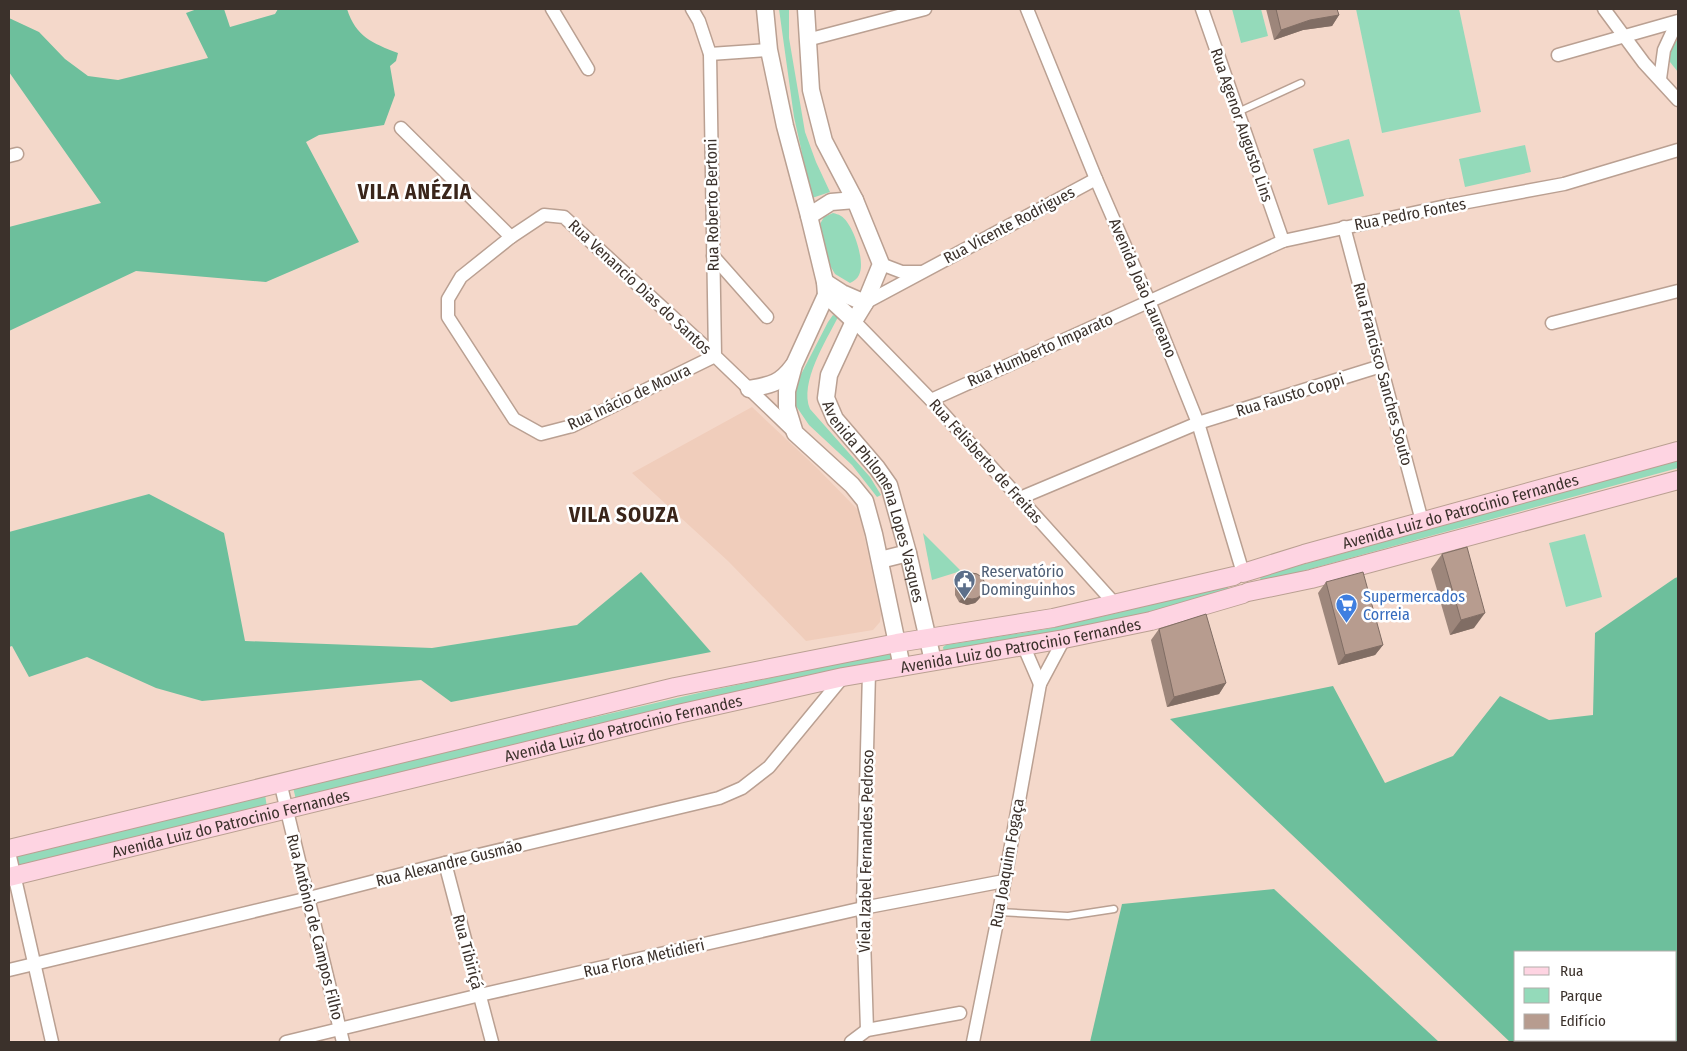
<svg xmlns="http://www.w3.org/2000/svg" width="1687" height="1051" font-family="'Fira Sans Condensed',sans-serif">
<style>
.built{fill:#f0cdbb}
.green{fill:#94daba}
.forest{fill:#6dbf9c;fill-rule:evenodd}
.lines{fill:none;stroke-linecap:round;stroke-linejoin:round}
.service-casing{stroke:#baa092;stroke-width:9}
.minor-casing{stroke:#baa092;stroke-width:15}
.tertiary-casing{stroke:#baa092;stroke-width:19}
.secondary-casing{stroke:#baa092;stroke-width:20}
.service{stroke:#fff;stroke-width:6}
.minor{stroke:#fff;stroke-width:12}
.tertiary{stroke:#fff;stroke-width:16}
.secondary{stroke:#fed4e2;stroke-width:18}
.wall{fill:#9d867b}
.shaded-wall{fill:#806d64}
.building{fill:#b79c8f;stroke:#806d64}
.labels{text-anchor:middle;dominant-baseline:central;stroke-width:5;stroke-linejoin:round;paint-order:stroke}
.street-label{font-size:16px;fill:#3b312b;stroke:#fff}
.service-label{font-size:16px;fill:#4e5e75;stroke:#fff;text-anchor:start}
.shop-label{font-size:16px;fill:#366cbe;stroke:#fff;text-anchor:start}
.district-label{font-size:21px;font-weight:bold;letter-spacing:1px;fill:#3a251a;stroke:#fff}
</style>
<rect width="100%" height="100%" fill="#f4d8ca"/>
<!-- built -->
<polygon class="built" points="752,407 818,469 859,511 881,614 880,622 873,630 806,641 728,561 632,473"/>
<!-- green -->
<g class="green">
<polygon points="779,9 789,9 789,38 805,132 816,162 830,192 812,198 794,117"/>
<polygon points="1232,9 1261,9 1268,36 1241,43"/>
<polygon points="1356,9 1459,9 1481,112 1382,133"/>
<polygon points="1678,39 1678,72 1670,62 1670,48"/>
<polygon points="1349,139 1364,196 1328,205 1313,149"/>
<polygon points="1525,145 1531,172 1465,187 1459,159"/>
<path d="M833,213C836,214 838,214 841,216C853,223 866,262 859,275C857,279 854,281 850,283L835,274L828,262L820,224L824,217Z"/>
<path d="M833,315L838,317C826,341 799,383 810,409L870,477L881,495L877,497L852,465L809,425L794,403V388L828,322Z"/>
<polygon points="1678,460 1678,468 1263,582 1260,580 1261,576"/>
<polygon points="923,533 961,571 932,580"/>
<polygon points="1585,534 1602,597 1566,607 1549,543"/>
<polygon points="1226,585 1228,587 1227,591 1146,616 944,654 943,647 946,645 1047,629 1117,613"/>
<polygon points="895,652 898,664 296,800 293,787 703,692"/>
<polygon points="265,794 267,808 20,870 17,856"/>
</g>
<!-- forest -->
<g class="forest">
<path d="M197,9H224L230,27L275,14L278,9H347C356,37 372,43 398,53L396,61L390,66L395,95L384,125L319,135L306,142L359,242L266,282L136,271L9,331V227L101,203L9,72V18L39,32L65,59L88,76L118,80L208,58L186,13Z"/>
<polygon points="149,494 224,533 245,641 432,648 577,625 641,572 711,652 451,702 421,680 202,701 156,688 87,657 29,677 12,646 9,647 9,532"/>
<path d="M1678,577V1042H1510L1170,719L1333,686L1385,783L1453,756L1500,696L1549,720L1593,715L1595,633L1675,578ZM1516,952H1676V1040H1516Z"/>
<polygon points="1274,889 1439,1042 1090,1042 1122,904"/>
</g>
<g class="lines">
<defs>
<g id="service">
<polyline points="1238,112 1301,83"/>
<polyline points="999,912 1068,916 1114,909"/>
</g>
<g id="minor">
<polyline points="552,9 588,69"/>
<polyline points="692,9 699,21 710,54 715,356 572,426 541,434 514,419 448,317 448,299 461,277 511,237 544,215 564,217 715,356 794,432"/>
<polyline points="1027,9 1096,179 1149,301 1198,423 1243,573"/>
<polyline points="1202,9 1283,241"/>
<polyline points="1604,9 1644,63 1678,100"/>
<polyline points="807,40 925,9"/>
<polyline points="710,54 769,50"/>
<polyline points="1558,55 1678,21"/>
<polyline points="1660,79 1664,50 1677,22"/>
<polyline points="401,128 511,237"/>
<polyline points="9,156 17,154"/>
<polyline points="1344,227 1422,521"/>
<polyline points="713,256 767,317"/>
<polyline points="881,264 902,272 920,272"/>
<polyline points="865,303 1096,179"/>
<polyline points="854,321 931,400 1115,604"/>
<polyline points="1552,323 1678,291"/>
<polyline points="931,400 1283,241 1446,206 1564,184 1678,150"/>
<polyline points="1020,498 1198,423 1381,366"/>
<polyline points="1024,647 1040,684"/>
<polyline points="280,782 343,1042"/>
<polyline points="9,852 52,1042"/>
<polyline points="445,863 492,1042"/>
<polyline points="9,970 309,898 445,863 719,798 742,788 769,767 843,677"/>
<polyline points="867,1030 863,908 869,672"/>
<polyline points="286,1042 480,995 863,908 1004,881"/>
<polyline points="851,1042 867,1030 960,1013"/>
<polyline points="973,1042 999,912 1040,684 1064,639"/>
</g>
<g id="tertiary">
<polyline points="765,9 769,50 785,126 809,216 825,282 826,295 794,365 787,391 787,407 795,433 852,485 865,501 874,534 902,667"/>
<path id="s1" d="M806,9L811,90L824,141L855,200L881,264L865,303L854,321L829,375L826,398L835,419L877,468L889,485L908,553L933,661"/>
<polyline points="809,216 831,202 855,200"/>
<polyline points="825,282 842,293 865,303"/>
<polyline points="826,295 854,321"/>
<path d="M749,389C770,385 780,384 793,366"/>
<polyline points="880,560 908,553"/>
</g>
<g id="secondary">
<path id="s2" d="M1243,573L1304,554L1678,451"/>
<polyline points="1248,592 1311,579 1678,480"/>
<polyline points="9,849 675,687 897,643 1053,618 1234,576"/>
<path id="s3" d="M9,877L678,714L843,677L1064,639L1151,621L1243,594"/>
</g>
</defs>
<!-- service casing -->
<use href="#service" class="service-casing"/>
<!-- minor casing -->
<use href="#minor" class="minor-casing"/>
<!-- tertiary casing -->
<use href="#tertiary" class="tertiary-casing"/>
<!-- secondary casing -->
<use href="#secondary" class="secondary-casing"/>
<!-- service -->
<use href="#service" class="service"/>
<!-- minor -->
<use href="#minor" class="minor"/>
<!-- tertiary -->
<use href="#tertiary" class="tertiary"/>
<!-- secondary -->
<use href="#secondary" class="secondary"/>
</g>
<!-- wall -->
<g class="wall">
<polygon points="1266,9 1337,9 1339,15 1332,26 1303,30 1274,40"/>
<polygon points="1442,554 1474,628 1450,635 1431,569"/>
<polygon points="959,581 982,595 978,600 975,603 967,605 959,602 955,595 955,587"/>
<polygon points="1326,582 1383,645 1375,655 1338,665 1318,593"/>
<polygon points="1159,629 1226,683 1219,694 1167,707 1151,640"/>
</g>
<!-- shaded-wall -->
<g class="shaded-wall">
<polygon points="1339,15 1332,26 1303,30 1274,40 1281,30 1310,20"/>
<polygon points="982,595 978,600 975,603 967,605 959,602 963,596"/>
<polygon points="1485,613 1474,628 1450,635 1461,620"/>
<polygon points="1383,645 1375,655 1338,665 1345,655"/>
<polygon points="1226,683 1219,694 1167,707 1174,697"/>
</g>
<!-- building -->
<g class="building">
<polygon points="1276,9 1337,9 1339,15 1310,20 1281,30"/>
<polygon points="1467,547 1485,613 1461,620 1442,554"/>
<polygon points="1363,572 1383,645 1345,655 1326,582"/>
<circle cx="972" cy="586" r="13"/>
<polygon points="1206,614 1226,683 1174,697 1159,629"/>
</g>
<!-- icons -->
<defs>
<symbol id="civic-pin" viewBox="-11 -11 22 30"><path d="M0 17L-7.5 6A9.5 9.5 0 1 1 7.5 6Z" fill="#5c6f8a" stroke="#fff"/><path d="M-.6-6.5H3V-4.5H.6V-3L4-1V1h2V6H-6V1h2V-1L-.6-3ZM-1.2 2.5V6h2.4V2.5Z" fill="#fff"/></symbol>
<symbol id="supermarket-pin" viewBox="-11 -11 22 30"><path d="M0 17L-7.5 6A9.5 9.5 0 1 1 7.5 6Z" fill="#3f7fe0" stroke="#fff"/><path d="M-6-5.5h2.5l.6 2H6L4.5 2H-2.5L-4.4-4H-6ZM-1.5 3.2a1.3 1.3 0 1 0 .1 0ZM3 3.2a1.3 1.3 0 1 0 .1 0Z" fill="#fff"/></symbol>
</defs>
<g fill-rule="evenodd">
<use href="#civic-pin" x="952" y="568" width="25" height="34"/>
<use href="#supermarket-pin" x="1334" y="592" width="25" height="34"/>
</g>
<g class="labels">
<!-- street labels -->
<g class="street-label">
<text transform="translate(1242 125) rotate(71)">Rua Agenor Augusto Lins</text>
<text transform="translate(712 205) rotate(-91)">Rua Roberto Bertoni</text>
<text transform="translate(1410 214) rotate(-11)">Rua Pedro Fontes</text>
<text transform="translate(1009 225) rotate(-28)">Rua Vicente Rodrigues</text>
<text transform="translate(640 287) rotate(43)">Rua Venancio Dias do Santos</text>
<text transform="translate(1143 288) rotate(67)">Avenida João Laureano</text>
<text transform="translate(1040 350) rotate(-24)">Rua Humberto Imparato</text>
<text transform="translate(1383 374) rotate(75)">Rua Francisco Sanches Souto</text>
<text transform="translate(1290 395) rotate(-17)">Rua Fausto Coppi</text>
<text transform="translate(629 397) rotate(-25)">Rua Inácio de Moura</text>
<text transform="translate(986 461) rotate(48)">Rua Felisberto de Freitas</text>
<text stroke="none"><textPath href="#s1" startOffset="532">Avenida Philomena Lopes Vasques</textPath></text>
<text stroke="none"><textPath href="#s2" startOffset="226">Avenida Luiz do Patrocinio Fernandes</textPath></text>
<text stroke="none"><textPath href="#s3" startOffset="1038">Avenida Luiz do Patrocinio Fernandes</textPath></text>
<text stroke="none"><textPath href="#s3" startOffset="632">Avenida Luiz do Patrocinio Fernandes</textPath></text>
<text stroke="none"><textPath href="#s3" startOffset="228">Avenida Luiz do Patrocinio Fernandes</textPath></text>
<text transform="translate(866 851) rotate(-89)">Viela Izabel Fernandes Pedroso</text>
<text transform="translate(449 863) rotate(-14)">Rua Alexandre Gusmão</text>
<text transform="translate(1007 863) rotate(-80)">Rua Joaquim Fogaça</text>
<text transform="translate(315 927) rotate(76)">Rua Antônio de Campos Filho</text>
<text transform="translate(468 952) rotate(75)">Rua Tibiriçá</text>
<text transform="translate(644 958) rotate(-13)">Rua Flora Metidieri</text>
</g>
<!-- service labels -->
<g class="service-label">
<text x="981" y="571">Reservatório<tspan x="981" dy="18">Dominguinhos</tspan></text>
</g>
<!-- shop labels -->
<g class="shop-label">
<text x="1363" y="596">Supermercados<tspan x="1363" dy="18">Correia</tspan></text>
</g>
<!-- district labels -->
<g class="district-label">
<text x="415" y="192">VILA ANÉZIA</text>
<text x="624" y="515">VILA SOUZA</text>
</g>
</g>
<!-- border -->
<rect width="1687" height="1051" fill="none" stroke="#3b312b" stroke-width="20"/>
<!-- legend -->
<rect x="1514" y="951" width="162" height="90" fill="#ffffff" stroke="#b1adaa"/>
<rect x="1524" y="967" width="25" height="8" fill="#fed4e2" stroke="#b1adaa"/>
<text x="1560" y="976" font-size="15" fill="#3b312b">Rua</text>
<rect x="1524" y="988" width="25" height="15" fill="#94daba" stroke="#b1adaa"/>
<text x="1560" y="1001" font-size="15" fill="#3b312b">Parque</text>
<rect x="1524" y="1014" width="25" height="15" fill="#b79c8f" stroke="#b1adaa"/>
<text x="1560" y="1026" font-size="15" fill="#3b312b">Edifício</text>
</svg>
